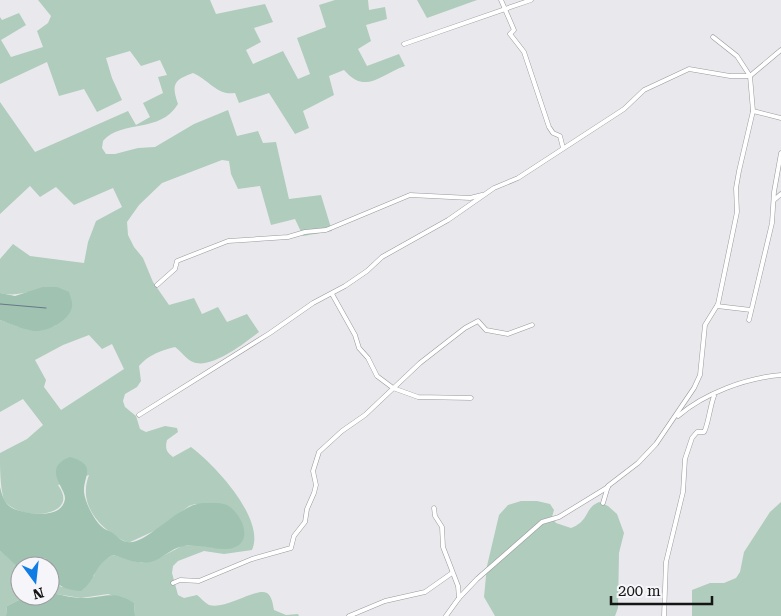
<svg xmlns="http://www.w3.org/2000/svg" width="781" height="616" font-family="'Roboto Serif',serif">
<style>
.green{fill:#afccbc;fill-rule:evenodd}
.forest{fill:#a0c2b0}
.lines{fill:none;stroke-linecap:round;stroke-linejoin:round}
.stream{stroke:#687789;stroke-width:1}
.street-casing{stroke:#99999d;stroke-width:5}
.street{stroke:#fff;stroke-width:4}
</style>
<rect width="100%" height="100%" fill="#e9e9ed"/>
<!-- green -->
<g class="green">
<path d="M38,0H210L216,14L265,4L273,22L254,28L261,42L246,50L253,64L283,51L298,79L310,74L297,38L326,27L319,5L335,0H368L369,10L385,7L387,19L366,25L371,41L358,49L367,66L399,54L405,66C379,75 366,95 344,70L329,76L334,95L303,111L309,128L295,134L269,93L239,103L235,93C217,96 208,79 193,73C174,80 171,84 178,104C160,134 122,119 103,141L102,148L106,154H115L138,148L155,147L194,124L228,110L237,136L258,131L263,143L276,142L289,199L321,195L332,231L303,236L295,219L271,225L260,186L238,189L231,174L229,161L222,160L162,183L139,205L127,222L128,235L134,247L143,258L153,282L169,305L194,298L202,314L218,307L227,322L247,314L259,332C246,342 211,370 193,362C187,360 182,352 175,347C162,350 148,355 139,366L141,381L137,387L125,394L123,401L125,407L136,416L140,429L146,432L165,426L177,428L178,432L167,440C165,448 166,452 173,457L191,447C214,464 266,519 252,550L224,554L204,551L178,561L173,566L172,573L178,595L184,598L197,595C201,598 205,603 209,605C226,610 256,587 267,593C272,596 273,605 274,610L286,615L298,614L299,616H135L134,603L108,594L81,598L50,593V574L61,587L94,576C96,565 103,560 113,555L142,563L157,559L182,546L196,545L217,548L241,522L229,506L195,504L189,506L154,531L128,543C101,530 77,506 89,475L58,485C82,518 18,522 4,500C0,487 0,468 0,453L27,439L43,425L23,399L0,412V320L19,327L54,326L70,311L57,287C36,288 20,298 0,293V259L13,244L30,256L84,263L88,242L96,221L122,207L113,188L74,205L56,187L40,197L30,186L0,214V102L35,152L128,111L136,125L150,117L143,103L163,93L158,77L167,75L160,60L141,66L130,51L106,58L112,78L122,100L97,112L84,89L59,96L47,62L0,84V17L2,20L19,13L26,25L1,40L11,57L43,47L37,31L48,23L51,16ZM89,335L102,349L112,344L124,369L61,410L44,387L46,380L35,360L63,345Z"/>
<polygon points="417,0 477,0 427,18"/>
<path d="M521,501H537L550,504L554,510L552,517L556,523L571,528C590,521 584,508 599,502L608,506L617,514L624,533L619,553L618,608L615,616H495L484,597L487,566L499,515L508,505Z"/>
<polygon points="781,502 781,616 692,616 692,590 710,583 724,583 736,578 740,572 744,552 770,512"/>
<polygon points="0,551 20,568 20,596 27,596 7,606 6,616 0,616"/>
</g>
<!-- forest -->
<g class="forest">
<path d="M43,287H57L69,292C70,296 73,302 72,307C69,321 47,332 34,331C22,329 11,324 0,320V293L15,296Z"/>
<path d="M70,457C98,465 83,476 84,492C85,502 94,520 101,526C104,529 107,530 111,532C116,535 121,541 127,542C146,546 178,504 203,503C211,503 223,502 229,506C246,519 254,548 225,549C211,549 198,544 184,546C170,548 162,560 150,562C138,565 124,558 113,555C92,566 98,578 81,591C65,590 50,584 50,566L18,567L0,551V487C2,496 5,505 14,509C27,514 62,520 65,499C66,488 41,468 70,457Z"/>
<path d="M50,593C60,594 71,598 81,598C103,598 113,589 134,603L135,616H6L7,606L27,596H50Z"/>
</g>
<g class="lines">
<!-- stream -->
<polyline class="stream" points="0,304 46,308"/>
<defs>
<g id="street">
<polyline points="501,0 514,30 510,34 524,52 549,127 553,133 560,136 563,148"/>
<polyline points="404,44 531,0"/>
<polyline points="753,111 781,118"/>
<polyline points="774,200 781,194"/>
<polyline points="157,285 175,269 177,261 228,241 288,237 305,232 326,230 410,195 470,198 482,195"/>
<polyline points="332,294 355,335 359,348 368,358 377,376 393,388 418,397 471,398"/>
<polyline points="717,306 751,310"/>
<polyline points="749,320 772,223 774,192 781,153"/>
<polyline points="139,415 270,333 313,303 345,286 367,271 382,257 448,220 494,188 518,178 624,109 644,90 689,69 730,76 750,76 781,50"/>
<path d="M678,416C705,393 746,378 781,375"/>
<polyline points="603,503 608,486 638,463 656,444 694,388 700,375 705,325 718,304 737,212 736,188 739,171 753,111 750,76 737,56 713,37"/>
<polyline points="434,508 435,516 442,527 443,547 458,586 459,598"/>
<polyline points="173,583 180,580 199,581 252,559 291,548 294,536 305,522 307,509 314,493 316,485 313,471 319,452 342,431 365,415 420,363 465,328 478,321 486,330 508,334 532,325"/>
<polyline points="349,616 385,601 425,592 452,573"/>
<polyline points="446,616 459,598 477,579 542,522 559,517 608,487"/>
<path d="M664,616L666,562L683,492L685,459L692,438L697,432H704C708,426 710,406 714,396"/>
</g>
</defs>
<!-- street casing -->
<use href="#street" class="street-casing"/>
<!-- street -->
<use href="#street" class="street"/>
</g>
<!-- north arrow -->
<g transform="translate(35 581) rotate(165)"><circle r="24" fill="#f6f6fa" stroke="#9c9c9f"/>
<path d="M0-4L9 19L0 12L-9 19Z" fill="#107de4"/>
<text y="-8" font-size="14" font-weight="bold" text-anchor="middle" fill="#151516">N</text>
</g>
<!-- scale -->
<path d="M611 596v8h101v-8" fill="none" stroke="#151516" stroke-width="2.5"/>
<text x="618" y="596" font-size="15" fill="#151516" stroke="#f6f6fa" stroke-width="4" paint-order="stroke">200 m</text>
</svg>
